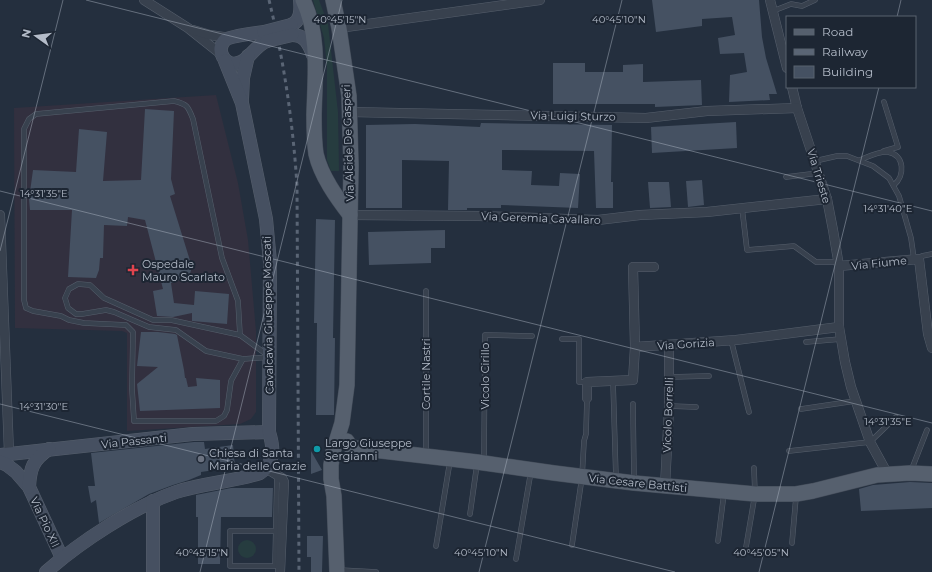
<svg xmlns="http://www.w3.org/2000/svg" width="932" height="572" font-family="Montserrat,sans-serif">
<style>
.medical{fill:#32303f}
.green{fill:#263c3f}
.building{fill:#455162}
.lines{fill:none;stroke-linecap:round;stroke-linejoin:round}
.lane-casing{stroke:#565f6c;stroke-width:5.5}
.street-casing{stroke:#565f6c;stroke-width:10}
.secondary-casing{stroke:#565f6c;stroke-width:14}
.primary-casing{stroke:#414a57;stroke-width:16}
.lane{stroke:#38414e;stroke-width:4.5}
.street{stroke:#38414e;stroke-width:9}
.secondary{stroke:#465061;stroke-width:13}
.primary{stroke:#56606e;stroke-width:15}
.rail{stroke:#5a6575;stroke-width:3;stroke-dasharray:4 4;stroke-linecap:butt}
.secondary-bridge-casing{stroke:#565f6c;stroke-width:14;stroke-linecap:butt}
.secondary-bridge{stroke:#465061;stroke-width:13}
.ticks{fill:none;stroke:#b4bcc9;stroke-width:1;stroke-opacity:0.45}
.health-dot{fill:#e0444e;stroke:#1d2633;stroke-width:1.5}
.culture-dot{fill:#0f9aa8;stroke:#1d2633;stroke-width:1.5}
.worship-dot{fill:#6b7280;stroke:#1d2633;stroke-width:1.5}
.labels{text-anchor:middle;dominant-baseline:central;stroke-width:4;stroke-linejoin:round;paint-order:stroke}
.street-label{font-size:11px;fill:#b4bcc9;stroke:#1d2633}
.poi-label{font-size:11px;fill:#b4bcc9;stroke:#1d2633;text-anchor:start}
.ticks-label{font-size:10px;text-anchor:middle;fill:#b4bcc9;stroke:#1d2633;stroke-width:4;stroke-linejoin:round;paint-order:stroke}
</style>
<rect width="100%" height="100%" fill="#242f3e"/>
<!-- medical -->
<polygon class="medical" points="216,95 238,183 248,240 256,331 256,412 251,419 240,424 127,431 127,333 122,331 15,328 14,108"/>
<!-- green -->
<g class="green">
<polygon points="313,0 319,0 328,24 338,112 339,171 331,171 327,160 327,67 324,38"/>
<circle cx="247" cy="549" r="9"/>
</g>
<!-- building -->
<g class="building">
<polygon points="652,0 759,0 762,37 766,58 777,94 769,94 770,100 729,102 730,75 747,72 744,53 720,54 718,38 735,35 732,17 702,19 702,26 656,32"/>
<polygon points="553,63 585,63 585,72 623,72 623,65 643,64 643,82 701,80 702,105 655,107 655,104 553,104"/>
<polygon points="145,109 174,111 171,179 175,194 170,196 192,267 189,277 171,283 174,303 194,305 195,291 229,294 227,324 192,321 192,313 173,317 157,316 153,291 163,289 145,220 128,217 127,226 104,225 103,258 100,258 99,270 96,278 68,277 72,210 30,210 29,199 33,170 76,172 79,129 107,132 103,181 141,180"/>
<polygon points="736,122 737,148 652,153 651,127"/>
<polygon points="481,123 612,125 611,182 613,182 613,208 596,208 594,151 502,150 502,170 532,171 531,185 559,186 560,173 580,174 578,208 501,205 501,208 467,208 467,210 448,210 449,161 402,160 402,208 366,208 366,125 415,124 480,127"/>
<polygon points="702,180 704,205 688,207 686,181"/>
<polygon points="648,182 669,182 671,207 650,208"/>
<polygon points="316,219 335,220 333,338 335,338 334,415 316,415 317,323 314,323"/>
<polygon points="445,230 445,248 431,248 431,263 369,265 368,232"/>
<polygon points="141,332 158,332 175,334 177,335 184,370 185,378 186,378 188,387 197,386 196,378 220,380 220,408 140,411 137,384 158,367 137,366"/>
<polygon points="194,442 204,442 205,449 233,445 235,467 201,472 201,475 189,480 173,485 149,494 99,523 96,500 91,503 88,486 95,486 91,453"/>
<polygon points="311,451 322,470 311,474"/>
<polygon points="910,482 932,483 932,508 861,511 859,489 873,485"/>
<polygon points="231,488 273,488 272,517 221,517 220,564 198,564 198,517 196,517 196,495"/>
<polygon points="307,536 323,536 322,572 311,572 311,557 307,557"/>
</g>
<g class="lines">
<defs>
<g id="lane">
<polyline points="773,11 791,4 802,6 815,0"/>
<polyline points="884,102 898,147 884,151"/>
<path d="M860,160C868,157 878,151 888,152C905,155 905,176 894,185"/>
<polyline points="815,161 837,156 847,156 873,166 889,178 899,196 911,238 914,259"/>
<polyline points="786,177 819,173"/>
<polyline points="742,208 747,250 794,246 816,262 838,262"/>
<polyline points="919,259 922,256 932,254"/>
<polygon points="78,284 90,285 104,298 153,320 171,320 240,335 270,357 243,359 206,351 176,330 149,327 114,312 106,310 82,314 76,314 68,308 65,298 69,289"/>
<polyline points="426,291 426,454"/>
<path d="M240,335L238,301L222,258L193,119C188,106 187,104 174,101L36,114L29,119L24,129V300L26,308L33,311L61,316L69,320L84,323L126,325L133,332L132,389L134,421H216L224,416L227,410L231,381L243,359"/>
<polyline points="562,339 579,339 579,382 587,382"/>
<polyline points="731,340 749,412"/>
<polyline points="806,342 841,339"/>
<polyline points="669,377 709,376"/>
<polyline points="613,381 616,479"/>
<polyline points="633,404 634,481"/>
<polyline points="669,406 696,407"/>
<polyline points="801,409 855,401"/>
<polyline points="789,451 870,442 896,417"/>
<polyline points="484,461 485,335 532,336"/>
<polyline points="911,471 927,430"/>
<polyline points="470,514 477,464"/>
<polyline points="275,531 230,531 230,566 275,566 277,475"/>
<polyline points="718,541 724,493"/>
<polyline points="792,543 796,497"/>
<polyline points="572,545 582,477 584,441 586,434 587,398"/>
<polyline points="436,546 450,461"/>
<polyline points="745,553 755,494 754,468"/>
<polyline points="516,559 531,471"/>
<polyline points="339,570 376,572"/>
</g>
<g id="street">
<polyline points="144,0 188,28 222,55"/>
<polyline points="770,0 787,68"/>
<polyline points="339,28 540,0"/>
<polyline points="193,30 210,35 230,38"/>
<polyline points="792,87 797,108 827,199 833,230 839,266 839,327 845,362 851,387 870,442 887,473"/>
<polyline points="350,112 646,118 707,111 797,108"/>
<polyline points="0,215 9,453"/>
<polyline points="350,215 479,216 598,220 640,215 707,212 827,199"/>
<polyline points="839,266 919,259 928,334 932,348"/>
<polyline points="654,267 633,267 635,347 736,340 839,327"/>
<polyline points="587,398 587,382 633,380 635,347"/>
<polyline points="267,469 282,478 284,482 280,572"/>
<polyline points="665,486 669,409 669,345"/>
</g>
<g id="secondary">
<path d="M291,25C301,21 301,10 300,0"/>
<path d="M264,32C256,33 230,36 225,40C215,50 225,67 238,63C249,61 254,46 267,41"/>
<path d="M292,35C305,35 309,44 313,55"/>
<polyline points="242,99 243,78 248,56"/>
<polyline points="0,455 193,434 269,432"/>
<polyline points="0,462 7,465 16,472 29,487 62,558"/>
<path d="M29,487C30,468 33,460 49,449"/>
<path d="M46,572C80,542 133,507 176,492C203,483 233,482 260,473C275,463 274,448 269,432L270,262L266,219L242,103L225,61"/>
<polyline points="153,572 153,501"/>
</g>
<g id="primary">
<path d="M303,0C320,35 315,76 314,115C314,128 314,141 316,154C321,176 337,198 350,215"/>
<polyline points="333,0 339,28 349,96 351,166 347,385 342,423 333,452 331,465 331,479 334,496 337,572"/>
<polyline points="347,441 350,446 356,448 477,462 554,473 634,483 755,494 796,494 813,491 877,475 910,473 932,474"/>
</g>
</defs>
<!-- lane casing -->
<use href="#lane" class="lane-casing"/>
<!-- street casing -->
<use href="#street" class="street-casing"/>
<!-- secondary casing -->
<use href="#secondary" class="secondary-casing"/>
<!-- primary casing -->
<use href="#primary" class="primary-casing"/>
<!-- lane -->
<use href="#lane" class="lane"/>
<!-- street -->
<use href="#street" class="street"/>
<!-- secondary -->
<use href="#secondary" class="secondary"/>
<!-- primary -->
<use href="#primary" class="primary"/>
<!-- rail -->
<path class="rail" d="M269,0C284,61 293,123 297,186L299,572"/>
<defs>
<g id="secondary-bridge">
<polyline points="264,32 291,25"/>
<polyline points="267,41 292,35"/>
</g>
</defs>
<!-- secondary-bridge casing -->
<use href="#secondary-bridge" class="secondary-bridge-casing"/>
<!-- secondary-bridge -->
<use href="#secondary-bridge" class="secondary-bridge"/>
</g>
<!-- ticks -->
<path class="ticks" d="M86,0L932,211M897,17L901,0M0,191L932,423M0,251L63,0M0,404L675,572M200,572L342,0M479,572L622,0M759,572L879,87"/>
<!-- markers -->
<path class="health-dot" d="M131 264h4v4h4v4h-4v4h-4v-4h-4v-4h4z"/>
<circle class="culture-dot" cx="317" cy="449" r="4"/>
<circle class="worship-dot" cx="201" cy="459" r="4"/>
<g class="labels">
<!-- street labels -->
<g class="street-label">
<text transform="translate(573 116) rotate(1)">Via Luigi Sturzo</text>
<text transform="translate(348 143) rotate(-92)">Via Alcide De Gasperi</text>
<text transform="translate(819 176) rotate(73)">Via Trieste</text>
<text transform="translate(541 218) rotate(2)">Via Geremia Cavallaro</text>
<text transform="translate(879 263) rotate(-6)">Via Fiume</text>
<text transform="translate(268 315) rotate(-91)">Cavalcavia Giuseppe Moscati</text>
<text transform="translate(686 344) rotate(-4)">Via Gorizia</text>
<text transform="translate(426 374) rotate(-90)">Cortile Nastri</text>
<text transform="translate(485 376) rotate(-90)">Vicolo Cirillo</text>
<text transform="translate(668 415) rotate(-88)">Vicolo Borrelli</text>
<text transform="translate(134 441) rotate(-6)">Via Passanti</text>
<text transform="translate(638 483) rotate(6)">Via Cesare Battisti</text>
<text transform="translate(45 522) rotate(65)">Via Pio XII</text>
</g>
<!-- poi labels -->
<g class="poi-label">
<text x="142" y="264">Ospedale<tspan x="142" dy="13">Mauro Scarlato</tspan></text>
<text x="325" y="443">Largo Giuseppe<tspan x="325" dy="13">Sergianni</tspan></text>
<text x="209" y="453">Chiesa di Santa<tspan x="209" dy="13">Maria delle Grazie</tspan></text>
</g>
</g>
<g class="ticks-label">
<text x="340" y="23">40°45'15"N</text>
<text x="619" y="23">40°45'10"N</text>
<text x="44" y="197">14°31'35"E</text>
<text x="888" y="212">14°31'40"E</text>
<text x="44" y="410">14°31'30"E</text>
<text x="888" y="425">14°31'35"E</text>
<text x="202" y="556">40°45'15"N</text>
<text x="481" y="556">40°45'10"N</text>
<text x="761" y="556">40°45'05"N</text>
</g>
<!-- legend -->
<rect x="786" y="16" width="130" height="72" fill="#1d2633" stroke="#59626f"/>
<rect x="794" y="29" width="20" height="6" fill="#56606e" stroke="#59626f"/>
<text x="822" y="36" font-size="12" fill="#b4bcc9">Road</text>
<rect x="794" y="49" width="20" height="6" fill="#5a6575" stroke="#59626f"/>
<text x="822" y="56" font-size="12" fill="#b4bcc9">Railway</text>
<rect x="794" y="66" width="20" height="12" fill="#455162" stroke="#59626f"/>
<text x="822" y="76" font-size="12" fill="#b4bcc9">Building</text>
<!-- north arrow -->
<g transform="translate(36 36) rotate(284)" stroke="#1d2633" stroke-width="3" paint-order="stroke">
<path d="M0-3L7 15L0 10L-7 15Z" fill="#b4bcc9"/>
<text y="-6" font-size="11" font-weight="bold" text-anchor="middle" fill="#b4bcc9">N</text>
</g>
</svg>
